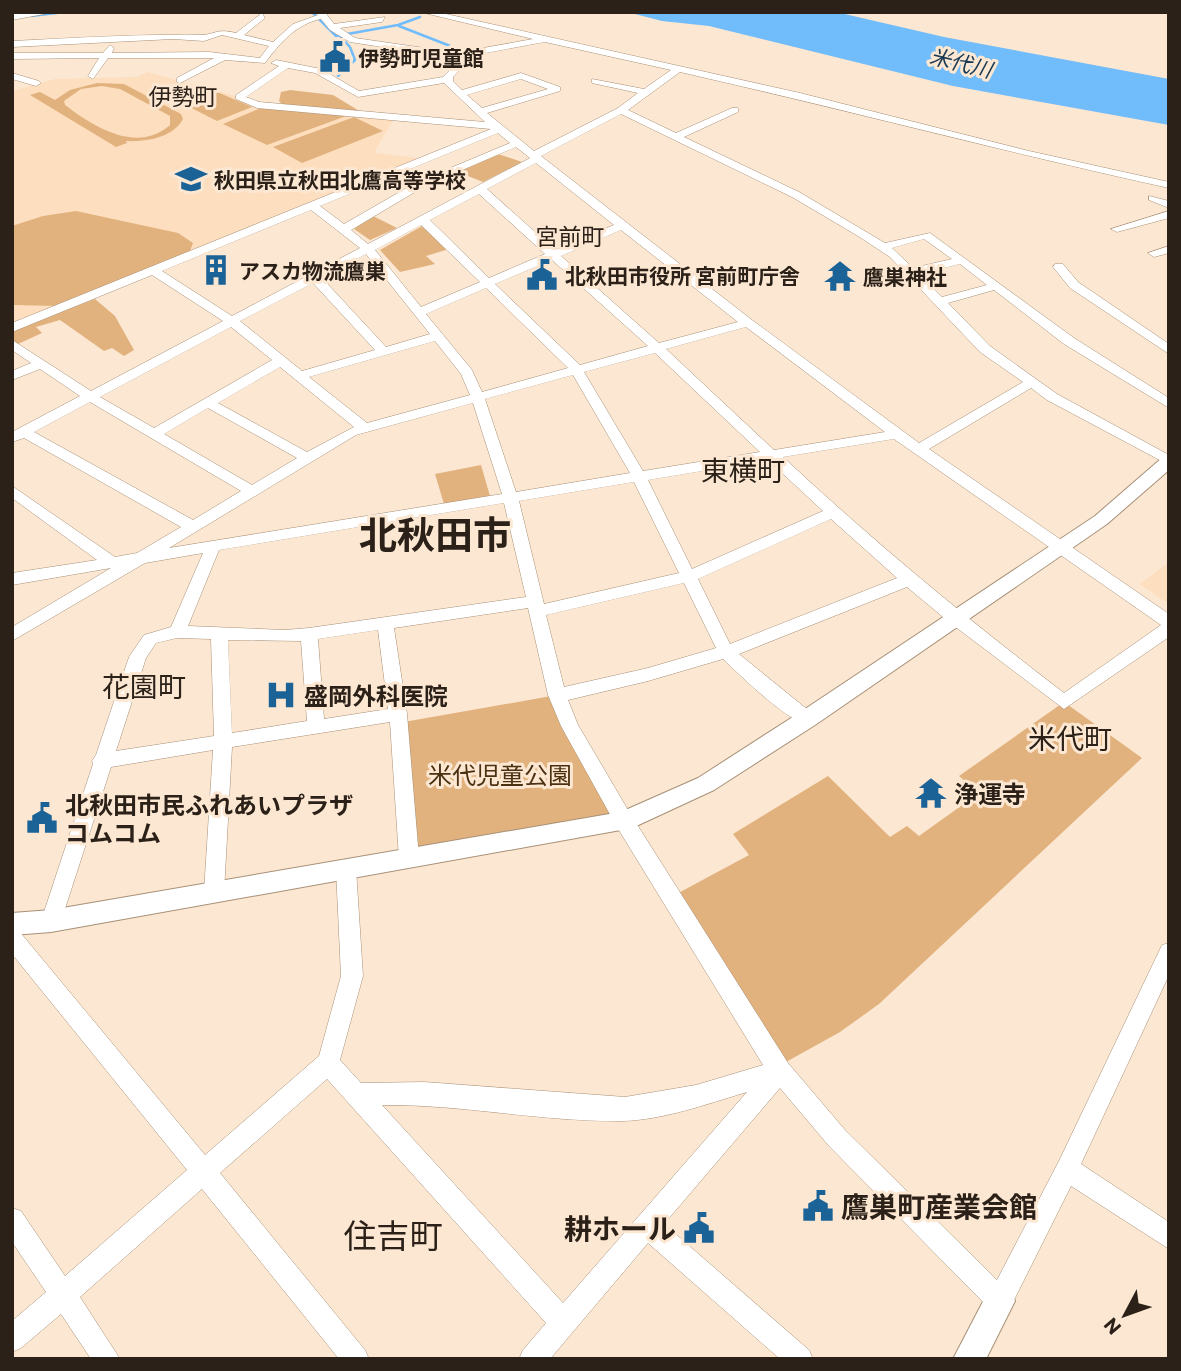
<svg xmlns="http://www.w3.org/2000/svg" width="1181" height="1371" font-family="Commissioner,'Noto Sans JP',sans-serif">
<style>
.built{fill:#fddebe}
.green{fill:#e2b27e;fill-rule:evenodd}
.water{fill:#71bcfa}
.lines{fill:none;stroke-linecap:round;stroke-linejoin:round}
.stream{stroke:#71bcfa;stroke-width:2.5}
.minor-casing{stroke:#a79077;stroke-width:1}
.tertiary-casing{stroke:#a79077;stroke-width:2}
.minor{fill:#fff;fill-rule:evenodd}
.tertiary{fill:#fff;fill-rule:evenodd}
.labels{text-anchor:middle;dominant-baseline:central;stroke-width:6;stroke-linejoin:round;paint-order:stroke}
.far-poi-label{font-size:21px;font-weight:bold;fill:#2b2118;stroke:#fce7d2;text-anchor:start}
.far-water-label{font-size:21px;font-style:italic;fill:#1a3a53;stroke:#fce7d2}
.far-quarter-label{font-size:23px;fill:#2b2118;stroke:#fce7d2}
.poi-label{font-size:24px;font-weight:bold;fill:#2b2118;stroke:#fce7d2;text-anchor:start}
.park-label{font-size:24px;fill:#4b3112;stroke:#fce7d2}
.quarter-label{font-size:28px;fill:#2b2118;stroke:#fce7d2}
.near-poi-label{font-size:28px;font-weight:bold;fill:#2b2118;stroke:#fce7d2;text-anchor:start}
.near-quarter-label{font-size:33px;fill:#2b2118;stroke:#fce7d2}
.town-label{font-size:38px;font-weight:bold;fill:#2b2118;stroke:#fce7d2}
</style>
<rect width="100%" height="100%" fill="#fce7d2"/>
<!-- built -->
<g class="built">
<polygon points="147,72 235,96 255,106 394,118 374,153 418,158 29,320 12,323 12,91 55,79 137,77"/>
<polygon points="1169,562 1169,604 1140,584"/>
</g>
<!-- green -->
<g class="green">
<path d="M97,83L124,84L181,114L183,119C173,138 145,142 126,141L127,143L116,147L30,95L40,92L55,100L70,90ZM102,86L120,89L170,116V125C137,154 94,127 65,105L64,101L81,89Z"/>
<polygon points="201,85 252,107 217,121 166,95"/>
<polygon points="290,90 333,95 361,112 283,105 279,101 281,92"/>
<polygon points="261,108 349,115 267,145 223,124"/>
<polygon points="354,117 383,131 302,163 273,147"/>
<polygon points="498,154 522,162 483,182 458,172"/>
<polygon points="76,211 178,233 193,243 190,251 182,255 59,306 12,305 12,226 43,216"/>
<polygon points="373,216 397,228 370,240 354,229"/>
<polygon points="422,226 449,249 426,256 435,264 400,272 380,250"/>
<polygon points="95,299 115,316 134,350 124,356 112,348 104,351 60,320 36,327 42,333 18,344 12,340 12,330"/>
<polygon points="481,465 490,496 444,504 435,474"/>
<polygon points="557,695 624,821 409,858 398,723"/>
<polygon points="1064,702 1142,758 879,1004 840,1032 777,1067 671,897 749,855 733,834 828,776 890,837 907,826 919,836 979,793 959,776"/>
</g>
<!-- water -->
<polygon class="water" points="627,12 836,12 944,37 1169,79 1169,125 953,86 709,26 662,21"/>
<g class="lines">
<!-- stream -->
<g class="stream">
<polyline points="312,12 336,36 398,25 420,17"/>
<polyline points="31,16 65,12"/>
<polyline points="399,26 463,51"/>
<polyline points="338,76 355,60 350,47 340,36"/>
</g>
<defs>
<g id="minor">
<polygon points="29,12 55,12 12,20 12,14"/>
<path d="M316,12H325L334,24L385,17L382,22L340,28L355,38L466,54L472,50L533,39L420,12H437L800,93L1029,151L1169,182V188C1005,152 843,109 680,72L628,110L676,133L732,108H738V112L684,137L799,192L885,243L930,233L1074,338L1169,398V408L1064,344L994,290L948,303L990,346L1057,394L1169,455V465L1047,400L1031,388L929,449L1169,614V637L1064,709L949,622L907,587L739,654L813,714L816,719L813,724C795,730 738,673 723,659L648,681L568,700L578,725L631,815L788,1063L845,1130L997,1280L1059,1161L1162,945L1169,943V975L1081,1164L1169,1222V1249L1071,1186L1009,1310L1000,1314L991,1310L829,1146L780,1088L664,1224L809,1350L813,1359H780L648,1243L550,1359H519L523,1350L546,1323L327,1079L220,1173L365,1350L369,1359H339L202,1189L80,1297L120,1359H91L61,1314L21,1348L12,1352V1321L46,1292L12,1242V1208L21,1211L65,1276L187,1170L12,954V929L19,931L205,1155L319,1056L341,976L336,869L339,863L346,860L353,863L356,869L363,976L340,1060L361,1083L424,1082L625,1097L696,1085L763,1065L617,827L561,726L548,695L528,608L394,628L407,714L419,858L416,864L409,866L402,864L399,858L390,722L232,747L224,892L221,898L214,901L207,898L204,892L213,750L111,767L61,921L58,928L51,930L44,928L41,921L93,764L92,761L96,755L129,657L144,635L171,627L203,553L145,563L12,641V627L111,568L12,585V573L97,560L12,498V486L115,557L137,553L181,527L24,438L12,442V432L80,396L40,369L12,380V371L31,363L12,350V340L91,391L223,321L152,275L12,332V323L491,129L257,108L236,99V95L279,66L271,63L276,60L321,69L359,91L443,77L461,59L350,42L330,30L321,19C296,24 280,43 265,63L225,60L180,83L177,82V78L214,58H108L93,79L88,76L99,58L12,59V53H103L110,45L114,48L112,53L209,52L260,58L269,46L222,35L204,41L173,39L12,47V41C75,38 137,34 199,35C216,35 215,28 236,33L262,13L265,18L244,35L273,42L293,24L318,15ZM545,42L671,70L644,89L592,79V83L638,93L618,108L534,151L487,113L560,91V87L521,73L462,90L453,81V77L475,55ZM288,68L315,73L358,97L444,83L485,122L259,102L246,97ZM521,79L548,89L482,108L467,95ZM621,114L792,197L858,236L890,257L980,352L1023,382L919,443L752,320L541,156ZM498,133L510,143L417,182L344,224L320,206ZM516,147L530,158L368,244L351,230L425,186ZM536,163L614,225L555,250L487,189ZM479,194L545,254L489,278L430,220ZM311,210L360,248L232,316L162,271ZM421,225L480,282L421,307L375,250ZM621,230L738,322L659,343L561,256ZM924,239L952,259L913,268L892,248ZM366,254L430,334L386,347L322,278ZM552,260L648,346L580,365L495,284ZM960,264L987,285L942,297L919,274ZM313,283L375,350L302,371L240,321ZM486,288L568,368L482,392L472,370L426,314ZM231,327L272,360L154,428L100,397ZM746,327L885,432L774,450L666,349ZM435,341L461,374L470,395L367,423L309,377ZM655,353L760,452L643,471L584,372ZM280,367L354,427L307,452L218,403ZM573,375L630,473L516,492L485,399ZM90,402L241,491L193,520L34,432ZM473,403L502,494L169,548L356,435ZM208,408L297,458L252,485L164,434ZM894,439L1161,625L1064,693C966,618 873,541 783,457ZM768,460L823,511L692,569L648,480ZM634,482L679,573L544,604L519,501ZM504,503L526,597L309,628L285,630L188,626L219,550ZM831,519L897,578L730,644L698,579ZM684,583L716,648L648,668L564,687L546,615ZM378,630L388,709L324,719L318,639ZM177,638L211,639L214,736L116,751L146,658L156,643ZM228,640L301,641L307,721L232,733ZM747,1092L563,1303L382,1105C462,1104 541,1122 622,1121C663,1120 707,1104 747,1092Z"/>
<polygon points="12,73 39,81 41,83 36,86 12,79"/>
<polygon points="1149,196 1169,201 1169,208 1149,200"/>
<polygon points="1169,211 1169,218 1117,232 1111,229"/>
<polygon points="1169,246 1169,253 1154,257 1148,253"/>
<polygon points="1055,264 1063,264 1078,282 1169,344 1169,354 1070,288 1053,267"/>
</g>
<g id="tertiary">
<polygon points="1169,456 1169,470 1107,524 815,725 714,790 632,828 51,932 12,935 12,913 51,910 621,812 698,778 799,713 1095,516 1163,457"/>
<polygon points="1000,1286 1011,1290 1015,1301 986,1359 953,1359 989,1290"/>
</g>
</defs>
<!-- minor casing -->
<use href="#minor" class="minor-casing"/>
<!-- tertiary casing -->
<use href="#tertiary" class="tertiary-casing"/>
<!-- minor -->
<use href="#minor" class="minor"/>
<!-- tertiary -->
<use href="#tertiary" class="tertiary"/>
</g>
<!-- icons -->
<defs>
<symbol id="civic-bare" viewBox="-9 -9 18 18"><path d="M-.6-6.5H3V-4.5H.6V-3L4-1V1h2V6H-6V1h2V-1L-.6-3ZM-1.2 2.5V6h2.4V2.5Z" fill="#1b6397" stroke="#fce7d2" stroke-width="2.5" paint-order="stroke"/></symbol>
<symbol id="school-bare" viewBox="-9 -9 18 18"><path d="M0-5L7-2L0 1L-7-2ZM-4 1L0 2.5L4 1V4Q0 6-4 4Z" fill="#1b6397" stroke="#fce7d2" stroke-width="2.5" paint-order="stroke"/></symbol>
<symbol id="building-bare" viewBox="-9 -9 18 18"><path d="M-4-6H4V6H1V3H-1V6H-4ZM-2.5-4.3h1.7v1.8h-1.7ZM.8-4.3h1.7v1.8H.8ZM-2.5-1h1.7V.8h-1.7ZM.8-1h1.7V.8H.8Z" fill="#1b6397" stroke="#fce7d2" stroke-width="2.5" paint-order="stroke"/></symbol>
<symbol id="temple-bare" viewBox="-9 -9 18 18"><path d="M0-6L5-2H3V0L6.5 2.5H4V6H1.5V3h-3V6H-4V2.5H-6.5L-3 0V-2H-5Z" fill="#1b6397" stroke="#fce7d2" stroke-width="2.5" paint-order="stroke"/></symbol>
<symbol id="hospital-bare" viewBox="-9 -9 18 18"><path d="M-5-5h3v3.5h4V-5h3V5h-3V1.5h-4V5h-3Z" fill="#1b6397" stroke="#fce7d2" stroke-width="2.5" paint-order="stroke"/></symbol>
</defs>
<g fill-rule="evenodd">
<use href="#civic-bare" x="313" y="35" width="44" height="44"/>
<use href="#school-bare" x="169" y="157" width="44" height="44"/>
<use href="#building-bare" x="194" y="248" width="44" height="44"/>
<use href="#civic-bare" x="520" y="253" width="44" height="44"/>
<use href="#temple-bare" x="818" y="254" width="44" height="44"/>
<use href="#hospital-bare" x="259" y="673" width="44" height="44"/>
<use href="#temple-bare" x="909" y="771" width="44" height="44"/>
<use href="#civic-bare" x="20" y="796" width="44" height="44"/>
<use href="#civic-bare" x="796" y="1184" width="44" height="44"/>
<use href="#civic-bare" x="677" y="1206" width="44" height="44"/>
</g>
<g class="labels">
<!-- far-poi labels -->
<g class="far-poi-label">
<text x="358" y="57">伊勢町児童館</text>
<text x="214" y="179">秋田県立秋田北鷹高等学校</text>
<text x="239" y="270">アスカ物流鷹巣</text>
<text x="565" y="275">北秋田市役所 宮前町庁舎</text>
<text x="863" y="276">鷹巣神社</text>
</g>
<!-- far-water labels -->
<g class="far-water-label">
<text transform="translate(961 62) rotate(14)">米代川</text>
</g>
<!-- far-quarter labels -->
<g class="far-quarter-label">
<text x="183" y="96">伊勢町</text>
<text x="570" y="236">宮前町</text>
</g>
<!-- poi labels -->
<g class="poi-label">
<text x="304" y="695">盛岡外科医院</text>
<text x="954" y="793">浄運寺</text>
<text x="65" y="804">北秋田市民ふれあいプラザ<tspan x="65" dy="28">コムコム</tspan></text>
</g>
<!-- park labels -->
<g class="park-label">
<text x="500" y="774">米代児童公園</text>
</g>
<!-- quarter labels -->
<g class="quarter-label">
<text x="743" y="470">東横町</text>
<text x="144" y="686">花園町</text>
<text x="1070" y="738">米代町</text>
</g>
<!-- near-poi labels -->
<g class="near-poi-label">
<text x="841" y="1206">鷹巣町産業会館</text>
<text x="676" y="1228" text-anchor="end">耕ホール</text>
</g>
<!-- near-quarter labels -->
<g class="near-quarter-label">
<text x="393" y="1234">住吉町</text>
</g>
<!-- town labels -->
<g class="town-label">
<text x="435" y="533">北秋田市</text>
</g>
</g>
<!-- border -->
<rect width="1181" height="1371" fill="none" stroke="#2b2118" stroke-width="28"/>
<!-- north arrow -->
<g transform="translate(1125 1315) rotate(229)" stroke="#fce7d2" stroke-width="5" paint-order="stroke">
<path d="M0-5L12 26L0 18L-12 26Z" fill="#2b2118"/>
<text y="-10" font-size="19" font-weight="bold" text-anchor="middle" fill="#2b2118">N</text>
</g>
</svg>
